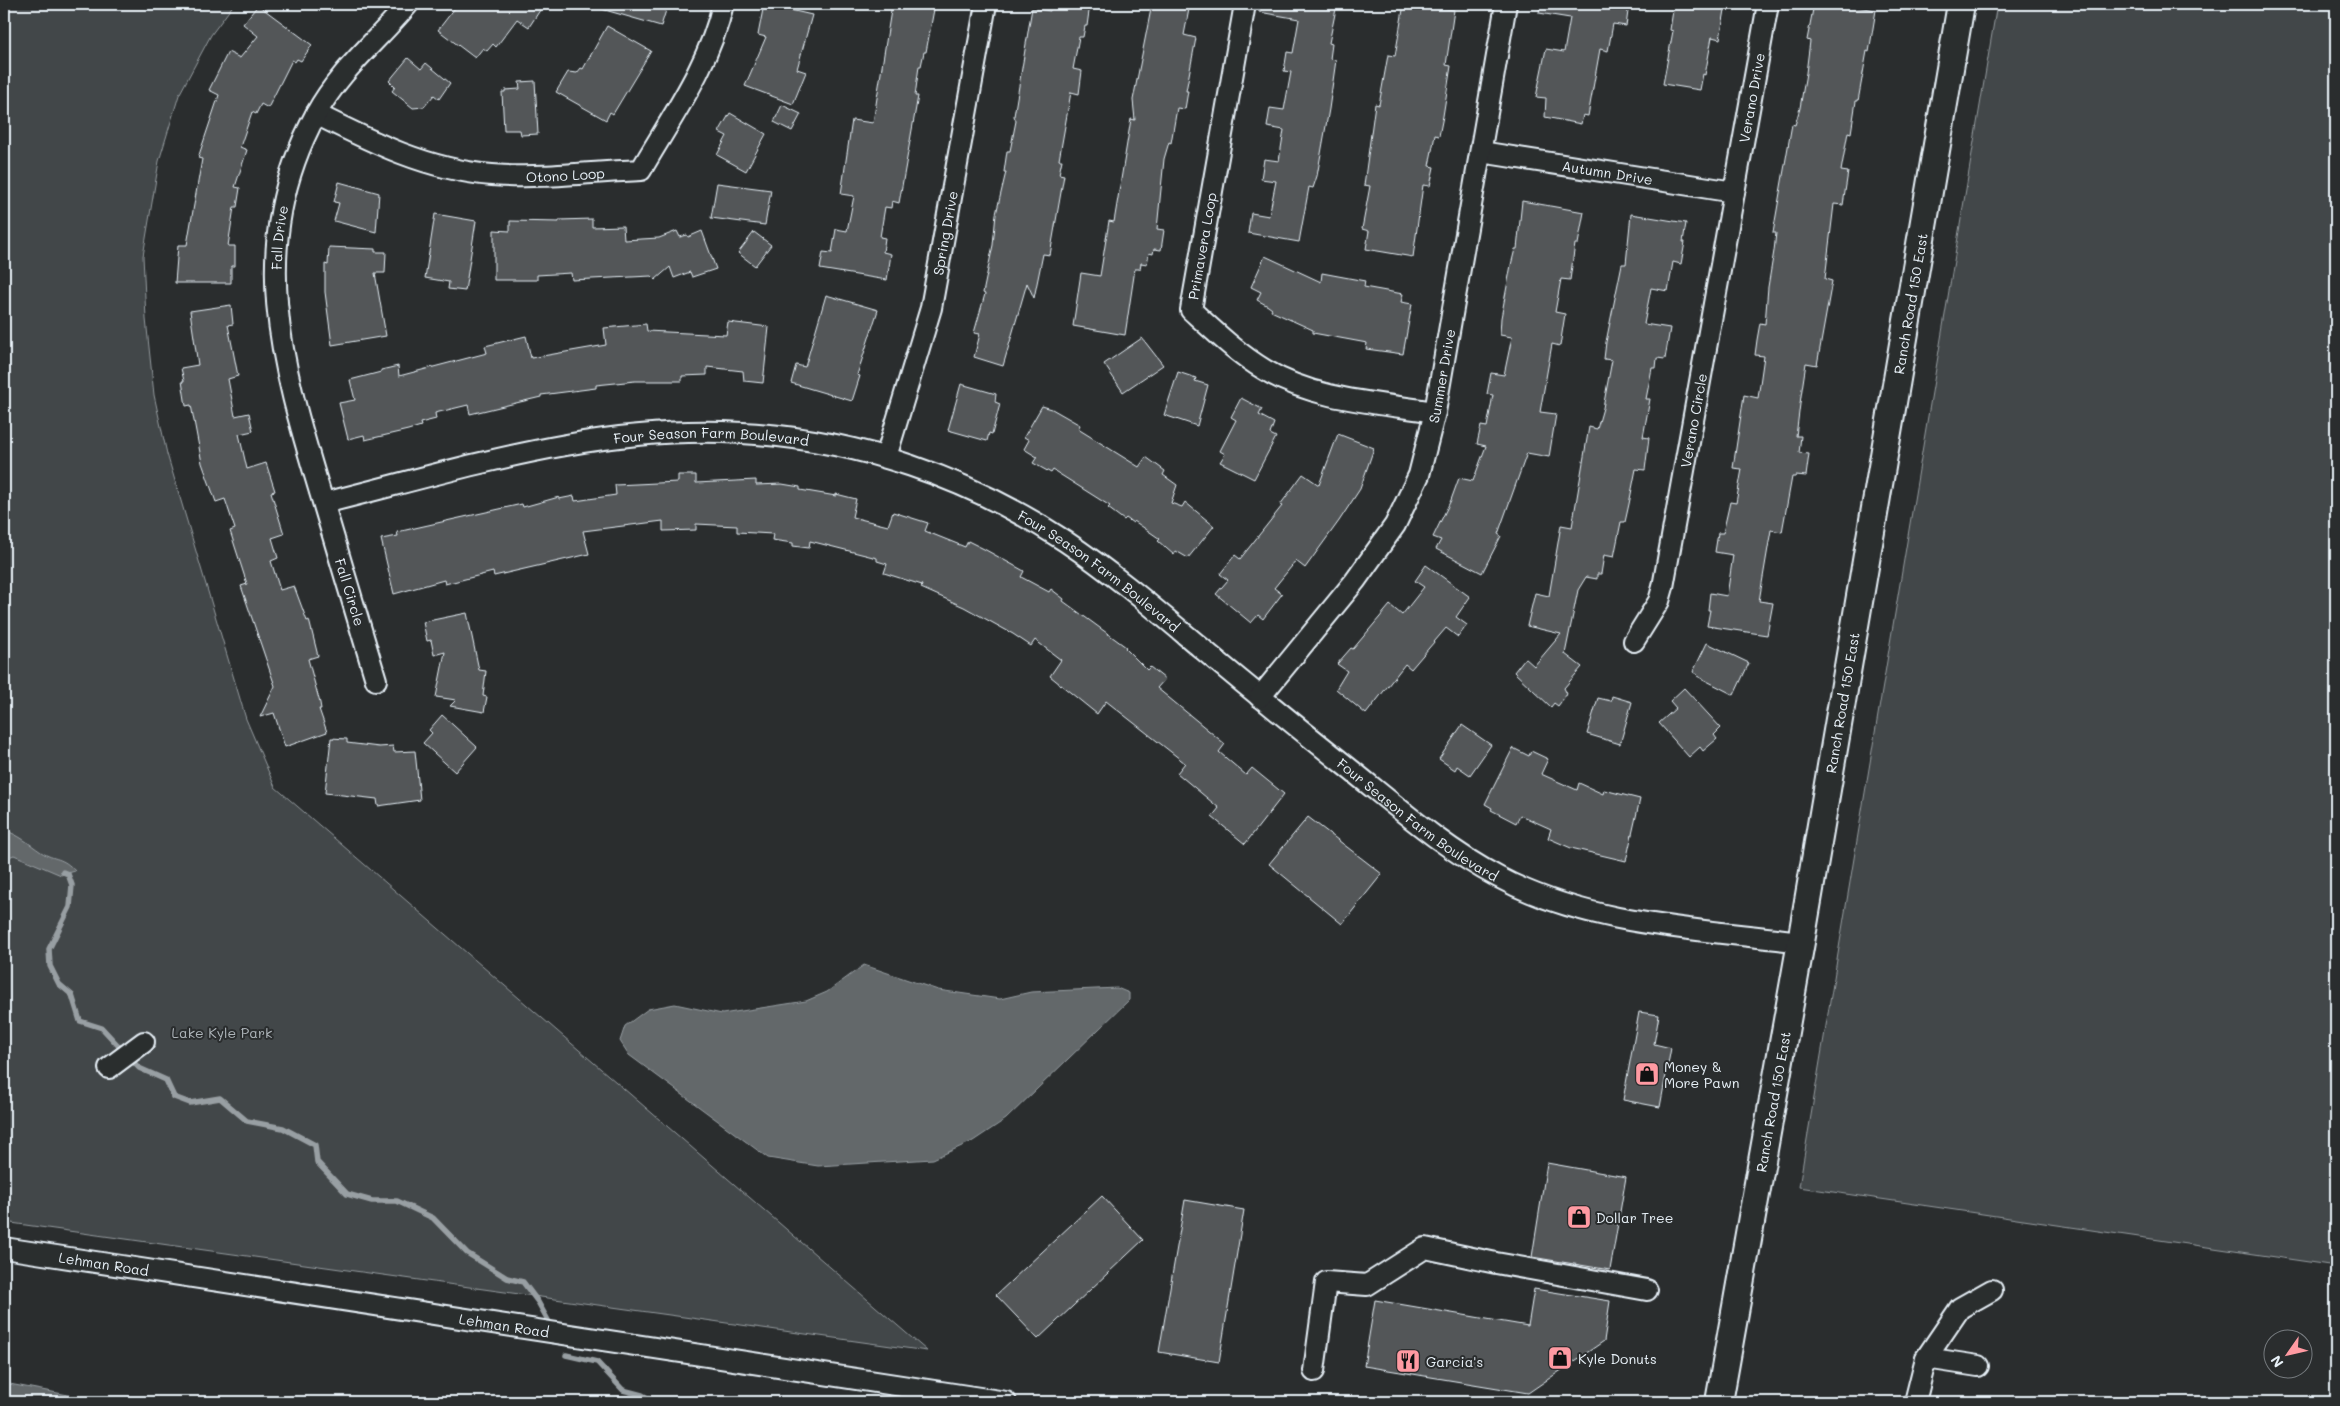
<svg xmlns="http://www.w3.org/2000/svg" width="2340" height="1406" font-family="Mali,sans-serif">
<style>
.green{fill:#424648;stroke:#959ca0}
.water{fill:#63686b;stroke:#989fa3}
.lines{fill:none;stroke-linecap:round;stroke-linejoin:round}
.stream{stroke:#989fa3;stroke-width:5.5}
.building{fill:#535759;stroke:#e8f1f8}
.minor-casing{stroke:#e8f1f8;stroke-width:24}
.major-casing{stroke:#e8f1f8;stroke-width:30}
.minor{stroke:#2a2d2e;stroke-width:20}
.major{stroke:#2a2d2e;stroke-width:26}
.labels{text-anchor:middle;dominant-baseline:central;stroke-width:4;stroke-linejoin:round;paint-order:stroke}
.street-label{font-size:14px;fill:#e8f1f8;stroke:#2a2d2e}
.park-label{font-size:14px;fill:#aeb5ba;stroke:#2a2d2e}
.poi-label{font-size:14px;fill:#e8f1f8;stroke:#2a2d2e;text-anchor:start}
</style>
<rect width="100%" height="100%" fill="#2a2d2e"/>
<filter id="ink" filterUnits="userSpaceOnUse"><feTurbulence type="fractalNoise" baseFrequency=".02" numOctaves="2"/><feDisplacementMap in="SourceGraphic" scale="10" xChannelSelector="R" yChannelSelector="G"/><feConvolveMatrix kernelMatrix="1 2 1 2 8 2 1 2 1" color-interpolation-filters="sRGB"/></filter>
<g filter="url(#ink)">
<!-- green -->
<g class="green">
<polygon points="4,4 234,4 211,35 179,95 159,161 143,256 146,319 154,395 167,454 246,719 275,787 927,1351 4,1222"/>
<polygon points="1997,4 2336,4 2336,1266 1799,1187"/>
</g>
<!-- water -->
<g class="water">
<path d="M4,830C19,835 28,843 41,852C55,861 62,856 75,871L61,875L14,855L4,859Z"/>
<polygon points="864,965 938,990 1000,999 1031,992 1117,988 1129,993 1129,1000 1006,1119 973,1141 933,1159 818,1166 768,1158 629,1055 620,1041 625,1026 648,1009 675,1004 722,1014 806,1001 827,992"/>
<polygon points="4,1383 79,1397 78,1402 4,1402"/>
</g>
<g class="lines">
<!-- stream -->
<g class="stream">
<polyline points="63,872 68,874 72,885 70,907 49,949 50,966 59,984 72,995 80,1021 102,1028 139,1068 166,1080 174,1097 190,1103 220,1098 247,1121 283,1128 315,1145 317,1162 347,1194 372,1201 397,1201 433,1218 467,1253 507,1278 523,1282 538,1302 549,1322"/>
<polyline points="566,1355 597,1362 623,1390 642,1395 655,1402"/>
</g>
</g>
<!-- building -->
<g class="building">
<polygon points="458,4 544,4 529,27 517,19 496,47 493,44 487,51 483,48 475,58 438,30"/>
<polygon points="599,4 668,4 661,26 598,8"/>
<polygon points="764,4 812,15 797,69 806,72 793,104 745,86 766,37 758,35"/>
<polygon points="892,4 935,4 926,52 924,52 921,66 919,66 915,96 918,96 899,203 892,201 891,208 885,207 880,237 885,238 883,252 891,254 887,280 820,269 823,252 832,253 836,229 847,231 854,196 841,194 852,120 873,123"/>
<polygon points="1051,4 1090,4 1087,26 1085,26 1083,37 1079,37 1073,69 1082,71 1079,94 1071,92 1059,160 1062,160 1059,174 1064,175 1050,255 1043,254 1034,298 1027,283 1003,366 974,357 980,334 974,333 985,294 983,293 993,245 996,214 1006,172 1004,172 1007,151 1010,151 1016,121 1014,116 1032,8 1050,11"/>
<polygon points="1152,4 1190,4 1184,35 1196,38 1186,91 1188,91 1185,109 1177,108 1171,143 1169,142 1164,159 1157,229 1164,230 1161,250 1154,249 1153,254 1149,253 1147,264 1141,263 1140,269 1135,269 1125,335 1073,326 1081,273 1100,276 1109,221 1114,222 1131,119 1135,120 1133,100"/>
<polygon points="1259,4 1337,4 1329,43 1332,44 1330,59 1336,60 1329,109 1317,176 1313,188 1309,187 1299,242 1248,233 1251,213 1269,216 1276,181 1261,179 1264,159 1279,161 1284,130 1267,127 1270,108 1284,110 1291,72 1284,71 1287,52 1293,53 1299,19 1259,12"/>
<polygon points="1404,4 1454,10 1446,65 1451,66 1443,116 1439,136 1435,135 1429,166 1434,167 1430,186 1423,185 1413,257 1366,249 1369,231 1362,229 1370,186 1364,185 1375,104 1379,105 1388,55 1395,56"/>
<polygon points="1540,4 1629,4 1626,26 1613,24 1608,51 1600,49 1588,116 1583,115 1581,124 1545,117 1546,98 1536,97 1546,49 1564,52 1570,18 1539,13"/>
<polygon points="1674,4 1726,4 1720,39 1712,37 1705,75 1703,74 1700,90 1663,84 1673,31 1670,30"/>
<polygon points="1814,4 1839,4 1876,10 1869,52 1867,51 1858,101 1856,101 1851,133 1848,132 1841,171 1848,172 1843,205 1834,204 1825,279 1832,281 1817,365 1806,363 1801,396 1796,436 1801,436 1799,453 1809,454 1806,476 1796,475 1795,477 1792,477 1782,532 1771,530 1759,601 1773,603 1767,635 1707,626 1710,610 1708,610 1710,593 1727,596 1733,555 1715,552 1718,533 1723,533 1730,502 1736,503 1742,469 1733,468 1744,395 1758,398 1764,356 1755,355 1757,340 1760,323 1765,324 1768,287 1774,251 1776,233 1773,233 1792,124 1795,125 1800,108 1806,73 1810,41 1807,40"/>
<polygon points="258,5 312,45 301,61 297,59 295,62 292,60 268,108 261,104 256,114 252,112 240,147 247,150 235,187 240,188 237,207 234,207 228,246 235,246 235,266 231,266 231,283 175,283 178,245 187,245 202,159 198,158 219,95 209,90 228,52 240,58 258,36 243,24"/>
<polygon points="607,26 651,51 613,114 610,112 606,120 556,92 568,72 577,73 581,68 583,69"/>
<polygon points="408,58 421,69 426,63 450,83 439,99 434,95 424,107 413,108 392,91 395,87 389,81"/>
<polygon points="535,81 538,134 521,135 520,130 504,130 502,92 505,92 505,90 520,89 519,82"/>
<polygon points="782,105 801,114 792,131 774,122"/>
<polygon points="730,113 766,134 746,171 717,155 727,136 719,132"/>
<polygon points="339,182 379,193 376,232 334,221 339,203 334,202"/>
<polygon points="717,183 771,190 765,225 711,218"/>
<polygon points="1522,201 1584,212 1578,244 1575,244 1570,280 1561,279 1555,312 1565,314 1560,346 1552,344 1540,412 1556,414 1549,457 1527,453 1498,534 1501,536 1482,573 1436,549 1441,540 1433,537 1451,500 1459,478 1473,481 1486,446 1477,444 1481,426 1487,427 1493,395 1487,394 1491,373 1504,375 1512,337 1500,335 1501,318 1511,265 1515,249 1517,249"/>
<polygon points="435,214 476,221 465,291 448,289 449,282 425,278"/>
<polygon points="1631,214 1686,223 1683,242 1685,242 1681,264 1673,262 1668,291 1651,288 1644,324 1670,328 1665,359 1657,358 1656,368 1652,368 1646,399 1650,399 1643,437 1649,438 1645,470 1636,469 1629,504 1625,522 1621,522 1614,557 1604,555 1601,574 1597,574 1597,579 1586,577 1578,590 1565,654 1582,667 1564,688 1567,694 1558,706 1554,703 1551,707 1514,672 1525,658 1534,666 1561,634 1527,626 1535,593 1549,596 1561,525 1572,527 1589,427 1597,429 1603,408 1612,360 1604,359 1606,342 1622,264 1626,264"/>
<polygon points="592,219 592,227 623,226 624,240 659,238 677,231 680,237 687,235 688,237 702,231 716,269 692,277 690,272 674,278 670,267 655,280 651,276 572,280 571,273 537,275 537,280 494,280 494,230 510,231 510,221 559,222 559,220"/>
<polygon points="754,232 771,245 755,266 738,253"/>
<polygon points="329,247 375,249 375,252 386,252 385,273 375,273 386,336 332,345 325,292 325,264 328,265"/>
<polygon points="1265,256 1321,282 1322,273 1365,281 1364,287 1403,294 1401,302 1412,304 1403,354 1366,349 1367,343 1313,333 1313,330 1271,311 1272,309 1268,306 1257,300 1261,292 1251,287"/>
<polygon points="826,295 878,310 857,375 860,376 852,401 791,383 796,365 805,367"/>
<polygon points="231,305 233,324 228,325 238,376 228,379 235,416 249,413 253,431 239,434 247,469 266,463 275,491 271,492 284,534 272,538 278,558 271,561 280,590 294,586 307,621 309,620 318,656 308,659 320,703 321,709 319,709 327,732 285,747 274,713 260,717 275,686 241,586 247,584 230,531 235,529 225,499 216,502 202,463 191,405 186,406 182,381 184,381 181,368 198,365 190,311"/>
<polygon points="728,322 769,327 763,383 744,381 743,371 707,367 707,375 682,376 682,381 635,381 596,385 596,388 541,395 541,397 470,414 468,405 435,413 436,419 420,423 421,426 408,430 365,440 364,435 348,439 339,403 355,400 350,380 381,372 381,370 398,366 399,376 487,353 485,346 526,336 531,358 606,345 604,328 646,324 647,331 726,335"/>
<polygon points="1142,338 1163,365 1123,392 1104,364"/>
<polygon points="1178,372 1196,378 1195,381 1208,385 1197,426 1164,415"/>
<polygon points="961,384 996,394 995,402 1000,404 992,434 989,433 987,441 948,430"/>
<polygon points="1241,398 1262,409 1259,415 1274,423 1270,434 1276,437 1254,479 1220,462 1225,454 1220,451 1236,420 1231,417"/>
<polygon points="1042,406 1052,409 1080,425 1078,429 1139,467 1146,457 1165,471 1163,475 1177,485 1171,503 1182,507 1185,502 1214,526 1188,558 1176,551 1174,555 1158,541 1160,539 1134,521 1133,523 1126,518 1124,520 1108,508 1110,506 1053,470 1051,473 1033,463 1037,457 1024,449 1029,440 1024,437"/>
<polygon points="1338,434 1374,448 1360,489 1339,521 1305,568 1296,561 1274,588 1282,594 1263,619 1258,615 1251,623 1216,594 1228,580 1220,574 1235,555 1240,559 1282,506 1280,505 1303,474 1319,485"/>
<polygon points="678,475 696,475 696,483 756,480 756,485 782,484 800,487 800,490 836,496 836,494 856,499 852,517 888,526 893,512 928,523 925,531 965,547 968,541 984,549 1024,571 1021,577 1049,592 1051,589 1064,599 1063,601 1126,647 1125,648 1147,670 1150,667 1165,679 1157,688 1225,744 1219,752 1246,775 1252,768 1284,794 1245,844 1212,817 1219,808 1177,773 1185,763 1106,701 1097,714 1050,676 1061,660 1035,640 1031,646 1013,634 964,607 921,588 922,585 884,573 887,564 877,561 877,558 810,541 809,548 793,546 793,543 772,540 773,534 737,532 737,526 696,524 696,530 663,531 663,521 583,531 589,554 494,576 493,572 445,584 444,580 394,594 381,539 398,536 397,532 522,504 523,507 559,497 559,499 574,496 575,501 616,495 615,485 678,482"/>
<polygon points="1426,565 1470,597 1456,617 1467,625 1458,637 1446,628 1411,669 1405,664 1366,714 1336,689 1347,671 1337,664 1351,648 1353,649 1390,605 1402,615 1424,587 1415,581"/>
<polygon points="467,613 479,670 486,671 483,696 487,697 484,712 450,706 456,700 436,697 445,652 434,655 431,640 427,641 423,622"/>
<polygon points="1707,643 1749,663 1734,695 1697,676 1698,675 1693,672"/>
<polygon points="1684,688 1721,728 1714,735 1717,739 1703,751 1700,747 1689,757 1659,723 1676,708 1670,701"/>
<polygon points="1612,696 1632,702 1620,744 1587,734 1598,698 1611,701"/>
<polygon points="442,715 477,747 455,772 423,743 432,733 429,730"/>
<polygon points="1462,725 1491,745 1470,775 1457,766 1455,770 1439,759"/>
<polygon points="331,738 347,739 347,743 379,747 393,746 394,752 415,751 420,800 378,806 377,799 325,793"/>
<polygon points="1513,748 1529,756 1531,751 1548,759 1541,774 1577,790 1579,783 1603,794 1604,790 1640,799 1626,861 1571,848 1548,838 1551,829 1520,815 1516,823 1491,810 1492,808 1485,804"/>
<polygon points="1308,817 1382,874 1342,924 1269,864"/>
<polygon points="1639,1012 1659,1015 1654,1044 1671,1048 1660,1107 1623,1100"/>
<polygon points="1547,1163 1626,1177 1610,1270 1532,1257"/>
<polygon points="1102,1196 1143,1240 1038,1339 996,1295"/>
<polygon points="1185,1200 1244,1210 1219,1362 1159,1352"/>
<polygon points="1534,1289 1610,1301 1604,1341 1528,1393 1364,1366 1375,1300 1528,1326"/>
</g>
<g class="lines">
<defs>
<g id="minor">
<path d="M1245,4L1191,310C1214,331 1238,354 1265,370C1314,400 1379,403 1435,412"/>
<path id="s1" d="M316,114C372,142 428,170 492,175C539,179 593,172 641,170C671,118 710,64 723,4"/>
<path id="s2" d="M1481,152L1734,192"/>
<path id="s3" d="M886,457L931,308L986,4"/>
<path id="s4" d="M324,503C461,469 598,424 742,433C857,439 969,478 1065,541C1113,573 1156,610 1200,647C1248,687 1297,727 1346,766C1395,805 1443,848 1498,877C1589,926 1700,929 1801,942"/>
<path id="s5" d="M1634,641L1659,601L1663,587L1768,4"/>
<path id="s6" d="M376,680C359,621 341,562 323,502C283,369 244,247 316,114C339,71 377,41 408,4"/>
<path id="s7" d="M1260,697L1355,581L1395,525L1419,475L1435,412L1506,4"/>
<polyline points="109,1068 144,1042"/>
<path id="s8" d="M4,1248L1006,1402"/>
<polyline points="1926,1358 1978,1366"/>
<polyline points="1314,1371 1326,1282 1367,1285 1425,1248 1496,1263 1647,1290"/>
<polyline points="1915,1402 1926,1358 1960,1308 1992,1290"/>
</g>
<g id="major">
<path id="s9" d="M1719,1402L1801,942L1961,4"/>
</g>
</defs>
<!-- minor casing -->
<use href="#minor" class="minor-casing"/>
<!-- major casing -->
<use href="#major" class="major-casing"/>
<!-- minor -->
<use href="#minor" class="minor"/>
<!-- major -->
<use href="#major" class="major"/>
</g>
</g>
<!-- icons -->
<defs>
<symbol id="shop-square" viewBox="-11 -11 22 22"><rect x="-9" y="-9" width="18" height="18" rx="4" fill="#ff9aa2" stroke="#2a2d2e"/><path d="M-5-2.5h2.3a2.7 3.5 0 0 1 5.4 0H5L5.5 6h-11ZM-1.5-2.5h3a1.5 2.3 0 0 0-3 0Z" fill="#111"/></symbol>
<symbol id="restaurant-square" viewBox="-11 -11 22 22"><rect x="-9" y="-9" width="18" height="18" rx="4" fill="#ff9aa2" stroke="#2a2d2e"/><path d="M-5-6h1v4h1v-4h1v4h1v-4h1v5L-1.5 .5V6h-2V.5L-5-1ZM5-6V6H3V1.5H1.5Q1.5-4 5-6Z" fill="#111"/></symbol>
</defs>
<g fill-rule="evenodd">
<use href="#shop-square" x="1633" y="1060" width="28" height="28"/>
<use href="#shop-square" x="1565" y="1203" width="28" height="28"/>
<use href="#shop-square" x="1546" y="1344" width="28" height="28"/>
<use href="#restaurant-square" x="1394" y="1347" width="28" height="28"/>
</g>
<g class="labels">
<!-- street labels -->
<g class="street-label">
<text stroke="none"><textPath href="#s5" startOffset="559">Verano Drive</textPath></text>
<text stroke="none"><textPath href="#s2" startOffset="128">Autumn Drive</textPath></text>
<text stroke="none"><textPath href="#s1" startOffset="261">Otono Loop</textPath></text>
<text stroke="none"><textPath href="#s3" startOffset="232">Spring Drive</textPath></text>
<text stroke="none"><textPath href="#s6" startOffset="456">Fall Drive</textPath></text>
<text transform="translate(1202 246) rotate(-80)">Primavera Loop</text>
<text stroke="none"><textPath href="#s9" startOffset="1115">Ranch Road 150 East</textPath></text>
<text stroke="none"><textPath href="#s7" startOffset="376">Summer Drive</textPath></text>
<text stroke="none"><textPath href="#s5" startOffset="231">Verano Circle</textPath></text>
<text stroke="none"><textPath href="#s4" startOffset="395">Four Season Farm Boulevard</textPath></text>
<text stroke="none"><textPath href="#s4" startOffset="815">Four Season Farm Boulevard</textPath></text>
<text transform="translate(350 592) rotate(73)">Fall Circle</text>
<text stroke="none"><textPath href="#s9" startOffset="710">Ranch Road 150 East</textPath></text>
<text stroke="none"><textPath href="#s4" startOffset="1220">Four Season Farm Boulevard</textPath></text>
<text stroke="none"><textPath href="#s9" startOffset="305">Ranch Road 150 East</textPath></text>
<text stroke="none"><textPath href="#s8" startOffset="101">Lehman Road</textPath></text>
<text stroke="none"><textPath href="#s8" startOffset="506">Lehman Road</textPath></text>
</g>
<!-- park labels -->
<g class="park-label">
<text x="222" y="1032">Lake Kyle Park</text>
</g>
<!-- poi labels -->
<g class="poi-label">
<text x="1664" y="1066">Money &amp;<tspan x="1664" dy="16">More Pawn</tspan></text>
<text x="1596" y="1217">Dollar Tree</text>
<text x="1578" y="1358">Kyle Donuts</text>
<text x="1426" y="1361">Garcia's</text>
</g>
</g>
<!-- margin -->
<rect width="2340" height="1406" fill="none" stroke="#2a2d2e" stroke-width="20"/>
<rect x="10" y="10" width="2320" height="1386" fill="none" stroke="#e8f1f8" stroke-width="2" filter="url(#ink)"/>
<!-- north arrow -->
<g transform="translate(2288 1354) rotate(236)"><circle r="24" fill="#2a2d2e" stroke="#767b7f"/>
<path d="M0-4L9 19L0 12L-9 19Z" fill="#ff9aa2"/>
<text y="-8" font-size="14" font-weight="bold" text-anchor="middle" fill="#e8f1f8">N</text>
</g>
</svg>
